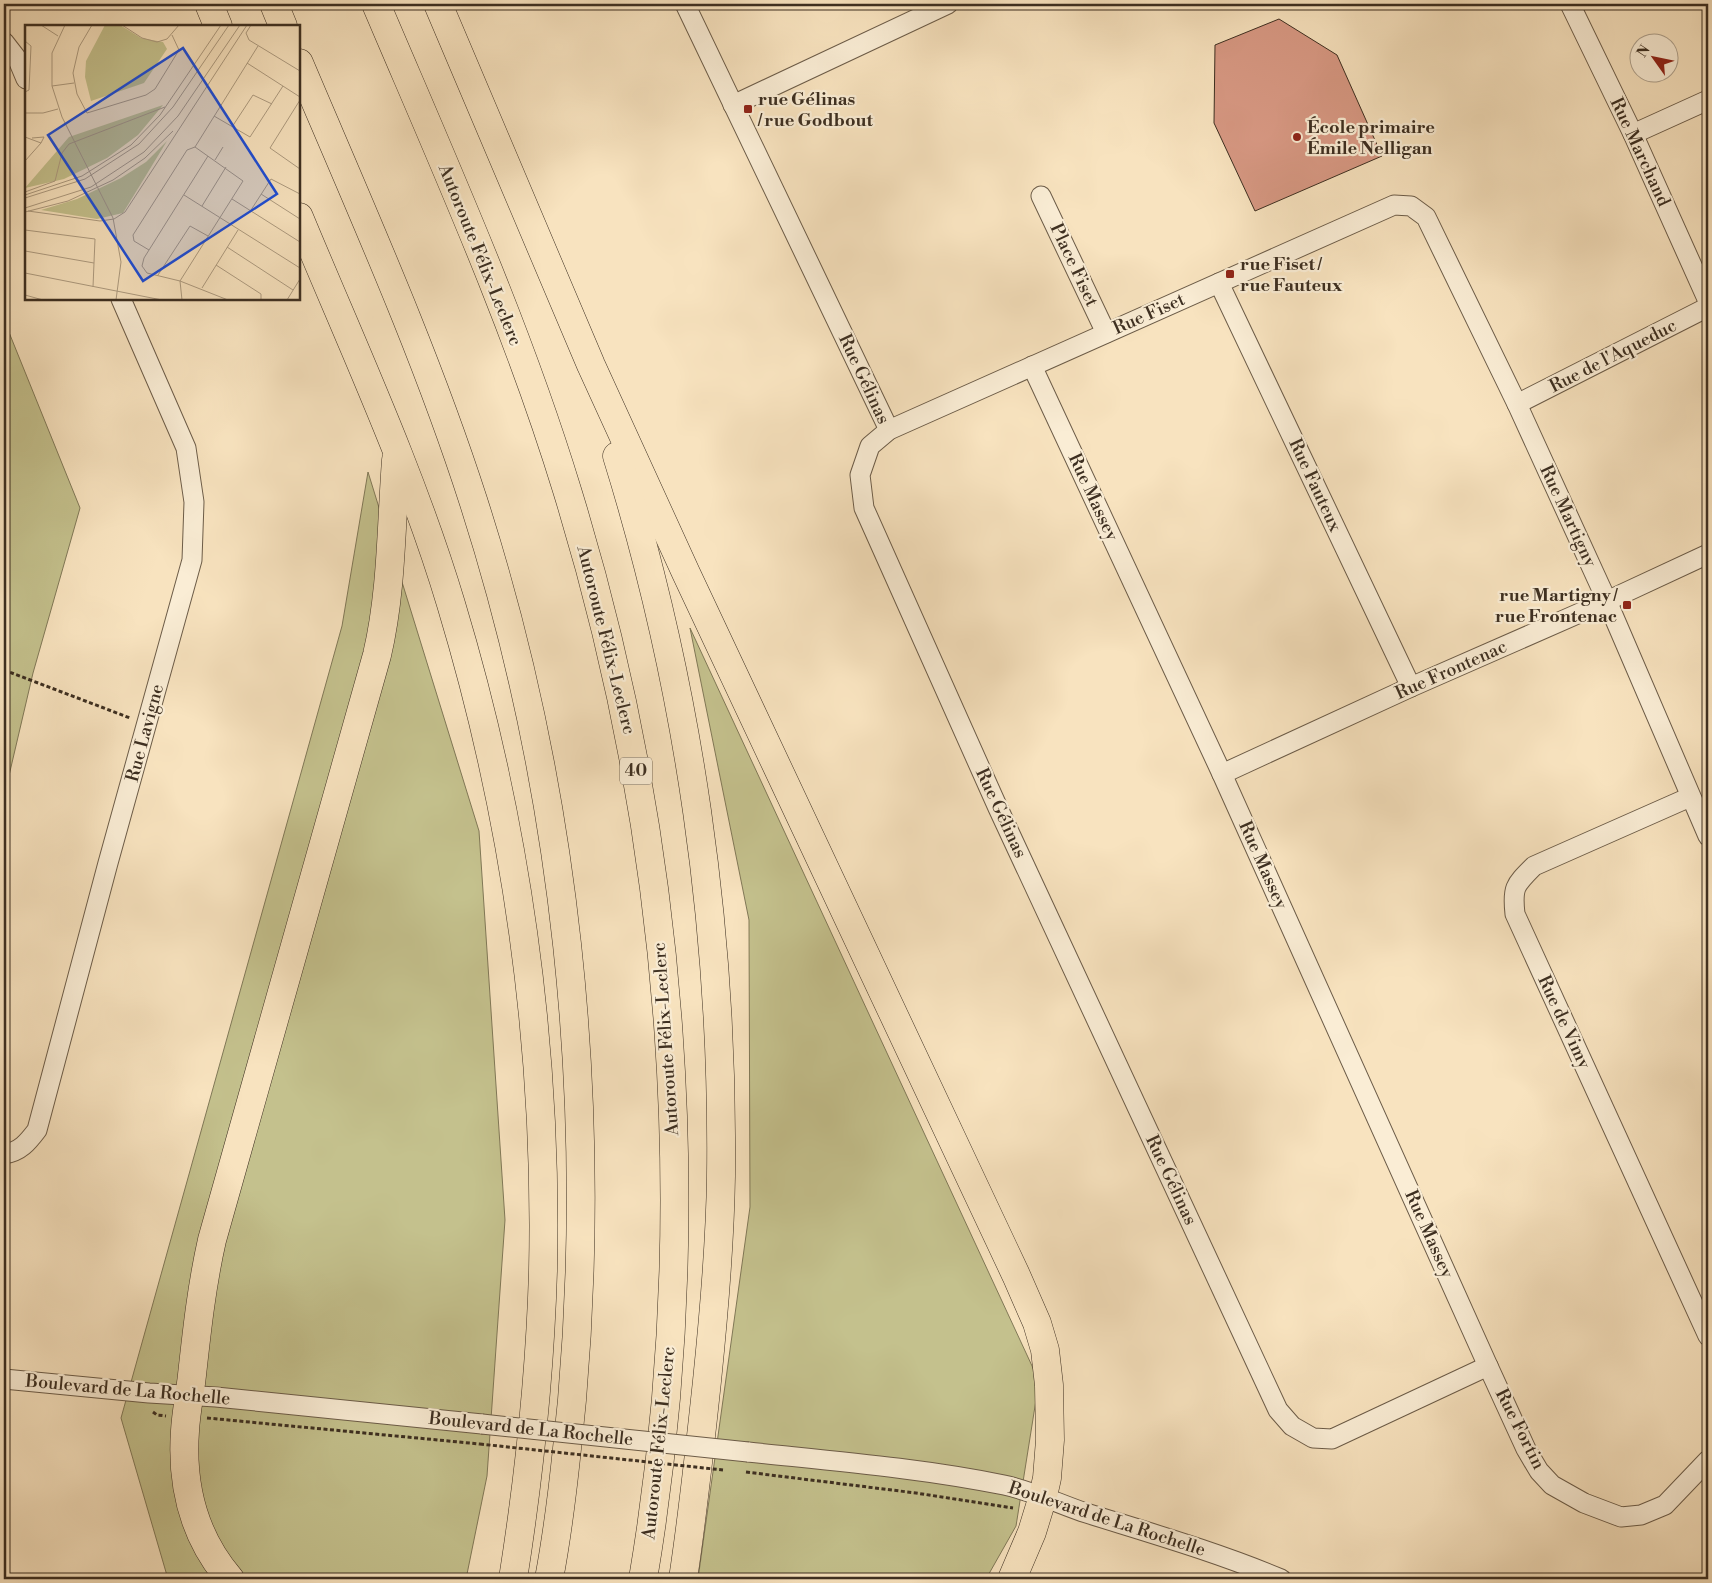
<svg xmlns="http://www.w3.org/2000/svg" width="1712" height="1583" font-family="'Libre Bodoni',serif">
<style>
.green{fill:#c4c18d;stroke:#807857}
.building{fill:#d89984;stroke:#3d2f21}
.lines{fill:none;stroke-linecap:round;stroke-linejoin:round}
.minor-casing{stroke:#6c5c48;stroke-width:21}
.highway-casing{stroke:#3d2f21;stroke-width:29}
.path{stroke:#3d2f21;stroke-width:3;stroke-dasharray:4 2.5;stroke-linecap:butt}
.minor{stroke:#faedd5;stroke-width:19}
.highway{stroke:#f8e3bf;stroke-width:28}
.minor-bridge-casing{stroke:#6c5c48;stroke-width:21;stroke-linecap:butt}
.path-bridge{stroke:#3d2f21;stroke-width:3;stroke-dasharray:4 2.5;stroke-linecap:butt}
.minor-bridge{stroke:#faedd5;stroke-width:19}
.poi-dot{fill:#8f2418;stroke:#faedd5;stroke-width:2}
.labels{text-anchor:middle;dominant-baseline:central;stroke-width:4.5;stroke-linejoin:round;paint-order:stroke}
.shield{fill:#faedd5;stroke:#766857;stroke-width:1}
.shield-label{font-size:16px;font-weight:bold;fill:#3d2f21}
.poi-label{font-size:18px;font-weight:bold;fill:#3d2f21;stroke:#faedd5;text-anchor:start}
.street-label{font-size:18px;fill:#3d2f21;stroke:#faedd5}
.inset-road{fill:none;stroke:#ad9b80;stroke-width:1}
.view{fill:#1d4ed8;fill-opacity:0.15;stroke:#1d4ed8;stroke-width:2.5}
.inset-edge{fill:none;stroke:#3d2f21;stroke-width:2.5}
</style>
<rect width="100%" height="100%" fill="#f8e3bf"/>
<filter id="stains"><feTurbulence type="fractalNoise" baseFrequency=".004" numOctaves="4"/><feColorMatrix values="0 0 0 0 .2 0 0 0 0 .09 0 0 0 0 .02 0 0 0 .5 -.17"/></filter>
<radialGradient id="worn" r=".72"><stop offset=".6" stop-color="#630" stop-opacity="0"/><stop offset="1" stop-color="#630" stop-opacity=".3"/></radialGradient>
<!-- green -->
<g class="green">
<polygon points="4,320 80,508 33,673 4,797"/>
<polygon points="368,472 479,831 505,1220 487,1476 466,1579 168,1579 121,1418 342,626"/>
<polygon points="690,628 1039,1381 1016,1526 986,1579 698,1579 750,1207 749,920"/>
</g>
<!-- building -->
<polygon class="building" points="1279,19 1337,55 1382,156 1255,211 1214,123 1215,45"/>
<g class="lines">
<defs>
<g id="minor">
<polyline points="685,4 889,430"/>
<polyline points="1570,4 1633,134 1708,301"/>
<polyline points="4,42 18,60 26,79"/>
<polyline points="733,105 948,4"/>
<polyline points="1633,134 1708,100"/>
<polyline points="1041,196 1106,333"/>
<polyline points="1219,283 1411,687"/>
<polyline points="1032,366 1222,774 1488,1366 1526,1449 1539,1471 1552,1485 1584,1503 1621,1517 1641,1515 1665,1505 1708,1460"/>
<polyline points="1517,404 1708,307"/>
<polyline points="1222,774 1411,687 1607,601 1708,554"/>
<path d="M1690,797L1534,866C1515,885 1512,887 1515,914L1708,1336"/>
<path d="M4,1154C20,1152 28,1142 37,1130L108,863L192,560L194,502L186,448L121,299"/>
<polyline points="1488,1366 1332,1439 1313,1438 1292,1426 1278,1410 998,808 864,508 860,475 870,446 889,430 1394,205 1411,206 1426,217 1517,404 1607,601 1708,836"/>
<polyline points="4,1379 149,1393 216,1397 482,1424"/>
<path d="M748,1452C833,1461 920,1468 1004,1485C1032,1491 1057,1503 1083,1512C1150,1533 1217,1552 1281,1579"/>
</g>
<g id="highway">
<polyline points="209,4 218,26"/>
<polyline points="274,4 283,26"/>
<path d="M376,4C444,164 516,323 567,490C675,840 704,1217 643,1579"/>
<polyline points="438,4 591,365 686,573 1016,1275 1037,1323 1045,1350 1049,1385 1050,1440 1047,1478 1043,1496 1032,1532 1012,1579"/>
<path d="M299,63C360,207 425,351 473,500C566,788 598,1099 572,1400C566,1460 560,1520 549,1579"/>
<path d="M299,217C352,345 411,471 451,604C516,819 548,1046 543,1271C540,1374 529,1477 513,1579"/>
<path d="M617,456C689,688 724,933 721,1176C720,1244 714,1313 707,1381C700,1447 693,1513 683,1579"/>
<path d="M230,1579C194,1537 181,1487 185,1431C186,1412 190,1394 192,1375C197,1329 202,1284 212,1240L377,655C392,591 391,525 396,460"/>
</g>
</defs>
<!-- minor casing -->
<use href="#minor" class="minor-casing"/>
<!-- highway casing -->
<use href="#highway" class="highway-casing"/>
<!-- path -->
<g class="path">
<polyline points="4,670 130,718"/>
<polyline points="153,1412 157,1415 166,1416"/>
<polyline points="207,1418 480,1444"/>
<polyline points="746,1472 916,1493 1013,1508"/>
</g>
<!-- minor -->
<use href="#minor" class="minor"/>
<!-- highway -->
<use href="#highway" class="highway"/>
<defs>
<polyline id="minor-bridge" points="482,1424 748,1452"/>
</defs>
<!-- minor-bridge casing -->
<use href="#minor-bridge" class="minor-bridge-casing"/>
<!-- path-bridge -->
<polyline class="path-bridge" points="480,1444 723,1470"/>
<!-- minor-bridge -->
<use href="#minor-bridge" class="minor-bridge"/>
</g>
<!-- markers -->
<g class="poi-dot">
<rect x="743" y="104" width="10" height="10" rx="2.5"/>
<circle cx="1297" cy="137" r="5"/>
<rect x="1225" y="269" width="10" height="10" rx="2.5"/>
<rect x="1622" y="600" width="10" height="10" rx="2.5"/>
</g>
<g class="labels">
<!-- shield labels -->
<rect class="shield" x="620" y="757.5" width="32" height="27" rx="4"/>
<g class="shield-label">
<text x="636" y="771">40</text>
</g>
<!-- poi labels -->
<g class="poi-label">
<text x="758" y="99">rue Gélinas<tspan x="758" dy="21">/ rue Godbout</tspan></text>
<text x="1307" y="127">École primaire<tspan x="1307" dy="21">Émile Nelligan</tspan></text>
<text x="1240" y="264">rue Fiset /<tspan x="1240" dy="21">rue Fauteux</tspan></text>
<text x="1617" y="595" text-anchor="end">rue Martigny /<tspan x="1617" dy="21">rue Frontenac</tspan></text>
</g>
<!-- street labels -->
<g class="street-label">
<text transform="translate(1640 152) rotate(65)">Rue Marchand</text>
<text transform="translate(480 255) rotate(68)">Autoroute Félix-Leclerc</text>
<text transform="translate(1074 265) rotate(65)">Place Fiset</text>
<text transform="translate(1149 314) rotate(-24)">Rue Fiset</text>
<text transform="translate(1613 356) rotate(-27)">Rue de l'Aqueduc</text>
<text transform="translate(864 379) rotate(65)">Rue Gélinas</text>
<text transform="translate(1315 485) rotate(65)">Rue Fauteux</text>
<text transform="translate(1093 497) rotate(65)">Rue Massey</text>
<text transform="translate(1568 516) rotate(65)">Rue Martigny</text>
<text transform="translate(606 640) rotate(76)">Autoroute Félix-Leclerc</text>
<text transform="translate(1451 670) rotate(-24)">Rue Frontenac</text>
<text transform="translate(145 733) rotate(-75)">Rue Lavigne</text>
<text transform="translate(1001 813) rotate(65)">Rue Gélinas</text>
<text transform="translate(1263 865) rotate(66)">Rue Massey</text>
<text transform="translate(1564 1022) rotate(65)">Rue de Vimy</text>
<text transform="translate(666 1039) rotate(-94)">Autoroute Félix-Leclerc</text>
<text transform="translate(1171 1180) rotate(65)">Rue Gélinas</text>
<text transform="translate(1429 1234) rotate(66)">Rue Massey</text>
<text transform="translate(128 1390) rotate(5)">Boulevard de La Rochelle</text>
<text transform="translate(531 1429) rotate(6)">Boulevard de La Rochelle</text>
<text transform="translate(1520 1429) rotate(63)">Rue Fortin</text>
<text transform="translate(659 1443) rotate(-84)">Autoroute Félix-Leclerc</text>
<text transform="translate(1107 1519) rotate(18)">Boulevard de La Rochelle</text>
</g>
</g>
<!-- overview -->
<g transform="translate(25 25)">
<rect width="275" height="275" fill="#f8e3bf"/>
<path d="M80,0H95L116,13L138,17L142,24L119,58L66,76L60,52L61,36ZM138,80L113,110L82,133L39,154L0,163L44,112ZM142,116L98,188L72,194L16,185L52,174L96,153L121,137Z" fill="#c4c18d"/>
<path class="inset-road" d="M16,0L33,11M40,0L27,28V61L37,92L88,193L96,237L91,275M67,0L54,22L48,48L52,69L62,88L121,70L130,64L154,25L147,10M97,0L117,13L132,17L142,14L154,0M226,0L221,8L224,15L275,46M0,16L6,21L4,65L0,67M222,38L275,72M27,61L49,58M275,75L245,123L275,144M0,88H18L33,84M189,91L225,112L258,61M207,102L228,70L247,79M0,112L16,118L0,136M7,113L19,112L16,118M183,131L119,233L117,241L122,248L155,256L203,275M190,135L198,122M0,167L30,156L37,128L44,119L140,82M236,169L275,194M0,170L57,151L106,120L135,90L196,0M159,170L275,243M0,173L60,154L114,119L148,82L204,0M207,174L275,217M177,181L201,142M0,183L66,162L119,127L153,91L215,0M226,185L246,154L275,169M3,186L75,196L89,194L100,187L222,0M0,187L43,176L88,155L120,133L148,106M0,205L70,214L68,262M202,222L268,265M124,225L109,216L108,210L162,125L170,122L233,21M0,226L69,238M191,240L236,269V275M0,248L137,275M133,250L165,201L183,211M177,263L213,205M0,270L18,275M157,275L155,256L218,156L170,122M262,275L275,254"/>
<path class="view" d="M158,23L252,169L118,256L23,110Z"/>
<rect width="275" height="275" class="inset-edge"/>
</g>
<!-- margin -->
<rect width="1712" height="1583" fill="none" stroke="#f8e3bf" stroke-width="20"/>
<rect x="5" y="5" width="1702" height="1573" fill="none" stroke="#3d2f21" stroke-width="2.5"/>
<rect x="10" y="10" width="1692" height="1563" fill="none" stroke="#3d2f21"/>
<!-- north arrow -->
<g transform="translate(1654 58) rotate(303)"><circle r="24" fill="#faedd5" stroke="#aea18d"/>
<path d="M0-4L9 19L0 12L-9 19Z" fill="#8f2418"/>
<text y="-8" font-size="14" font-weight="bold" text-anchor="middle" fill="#3d2f21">N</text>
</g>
<rect width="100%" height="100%" filter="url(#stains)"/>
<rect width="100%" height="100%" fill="url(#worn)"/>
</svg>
